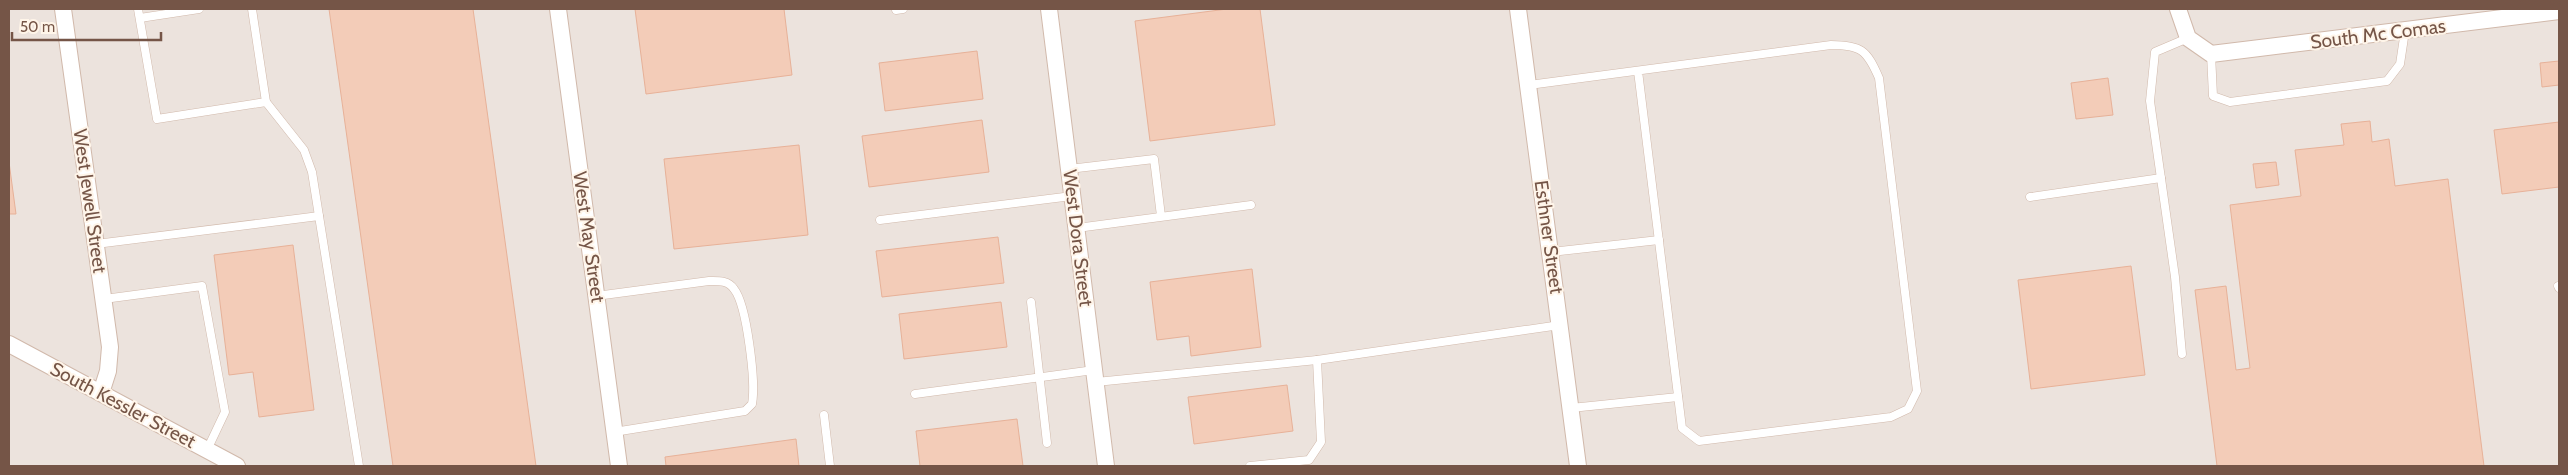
<svg xmlns="http://www.w3.org/2000/svg" width="2568" height="475" font-family="Cabin,sans-serif">
<style>
.industrial{fill:#ece3dd}
.building{fill:#f3ccb8;stroke:#e7b198}
.lines{fill:none;stroke-linecap:round;stroke-linejoin:round}
.service-casing{stroke:#d1b9ab;stroke-width:9}
.minor-casing{stroke:#d1b9ab;stroke-width:18}
.service{stroke:#fff;stroke-width:8}
.minor{stroke:#fff;stroke-width:16}
.labels{text-anchor:middle;dominant-baseline:central;stroke-width:4;stroke-linejoin:round;paint-order:stroke}
.street-label{font-size:19px;fill:#755547;stroke:#fff5e9}
</style>
<rect width="100%" height="100%" fill="#fdf1e2"/>
<!-- industrial -->
<rect class="industrial" x="9" y="9" width="2550" height="457"/>
<!-- building -->
<g class="building">
<polygon points="329,9 473,9 536,466 393,466"/>
<polygon points="635,9 784,9 792,75 646,94"/>
<polygon points="1227,9 1260,9 1275,125 1150,141 1135,21"/>
<polygon points="977,51 983,99 885,111 879,63"/>
<polygon points="2559,61 2559,85 2542,87 2540,63"/>
<polygon points="2108,78 2113,115 2076,119 2071,83"/>
<polygon points="982,120 989,172 869,187 862,136"/>
<polygon points="2370,121 2372,142 2389,139 2395,186 2448,179 2484,466 2217,466 2195,290 2226,286 2236,370 2250,368 2230,205 2301,196 2295,150 2344,145 2341,124"/>
<polygon points="2559,122 2559,187 2502,194 2494,130"/>
<polygon points="799,145 808,235 674,249 664,159"/>
<polygon points="9,162 16,214 9,214"/>
<polygon points="2276,162 2279,185 2256,188 2253,164"/>
<polygon points="998,237 1004,283 882,297 876,251"/>
<polygon points="293,245 314,410 259,417 253,372 229,375 214,255"/>
<polygon points="2131,266 2145,375 2031,389 2018,280"/>
<polygon points="1252,269 1261,347 1191,356 1189,336 1157,340 1150,282"/>
<polygon points="1001,302 1007,347 904,359 899,314"/>
<polygon points="1287,385 1293,431 1194,444 1188,397"/>
<polygon points="1017,419 1023,466 920,466 916,431"/>
<polygon points="796,439 799,466 666,466 665,457"/>
</g>
<g class="lines">
<defs>
<g id="service">
<polyline points="138,9 157,119 266,102 252,9"/>
<polyline points="896,10 903,9"/>
<polyline points="140,18 199,9"/>
<polyline points="2211,54 2213,96 2230,102 2387,81 2400,64 2405,31"/>
<path d="M1529,85L1831,45C1861,45 1867,50 1879,78L1917,391L1908,409L1891,417L1699,441L1682,428L1638,71"/>
<polyline points="266,102 304,150 312,172 319,216"/>
<polyline points="1069,169 1154,159 1161,216"/>
<polyline points="2030,197 2161,178"/>
<polyline points="880,220 1072,196"/>
<polyline points="1077,228 1251,205"/>
<polyline points="96,244 319,216 359,466"/>
<polyline points="1551,252 1659,240"/>
<polyline points="2558,286 2559,288"/>
<path d="M596,296L709,281C718,281 728,280 734,289C747,305 756,383 752,404L745,411L614,432"/>
<polyline points="104,299 202,286 225,412 207,450"/>
<polyline points="1031,302 1047,443"/>
<polyline points="2182,354 2175,277 2150,101 2155,52 2188,38"/>
<polyline points="1096,382 1317,360"/>
<polyline points="915,394 1094,370"/>
<polyline points="1571,408 1678,397"/>
<polyline points="824,415 830,466"/>
<polyline points="1250,466 1309,460 1321,442 1317,360 1560,325"/>
</g>
<g id="minor">
<polyline points="63,9 110,347 108,371 101,393"/>
<polyline points="558,9 619,466"/>
<polyline points="1049,9 1106,466"/>
<polyline points="1518,9 1578,466"/>
<polyline points="2178,9 2188,38 2211,54 2559,11"/>
<polyline points="9,344 237,466"/>
</g>
</defs>
<!-- service casing -->
<use href="#service" class="service-casing"/>
<!-- minor casing -->
<use href="#minor" class="minor-casing"/>
<!-- service -->
<use href="#service" class="service"/>
<!-- minor -->
<use href="#minor" class="minor"/>
</g>
<g class="labels">
<!-- street labels -->
<g class="street-label">
<text transform="translate(2378 34) rotate(-7)">South Mc Comas</text>
<text transform="translate(90 201) rotate(82)">West Jewell Street</text>
<text transform="translate(589 237) rotate(82)">West May Street</text>
<text transform="translate(1549 237) rotate(82)">Esthner Street</text>
<text transform="translate(1078 238) rotate(83)">West Dora Street</text>
<text transform="translate(123 405) rotate(28)">South Kessler Street</text>
</g>
</g>
<!-- border -->
<rect width="2568" height="475" fill="none" stroke="#755547" stroke-width="20"/>
<!-- scale -->
<path d="M12 32v8h149v-8" fill="none" stroke="#755547" stroke-width="2.5"/>
<text x="20" y="32" font-size="15" fill="#755547" stroke="#fff5e9" stroke-width="4" paint-order="stroke">50 m</text>
</svg>
